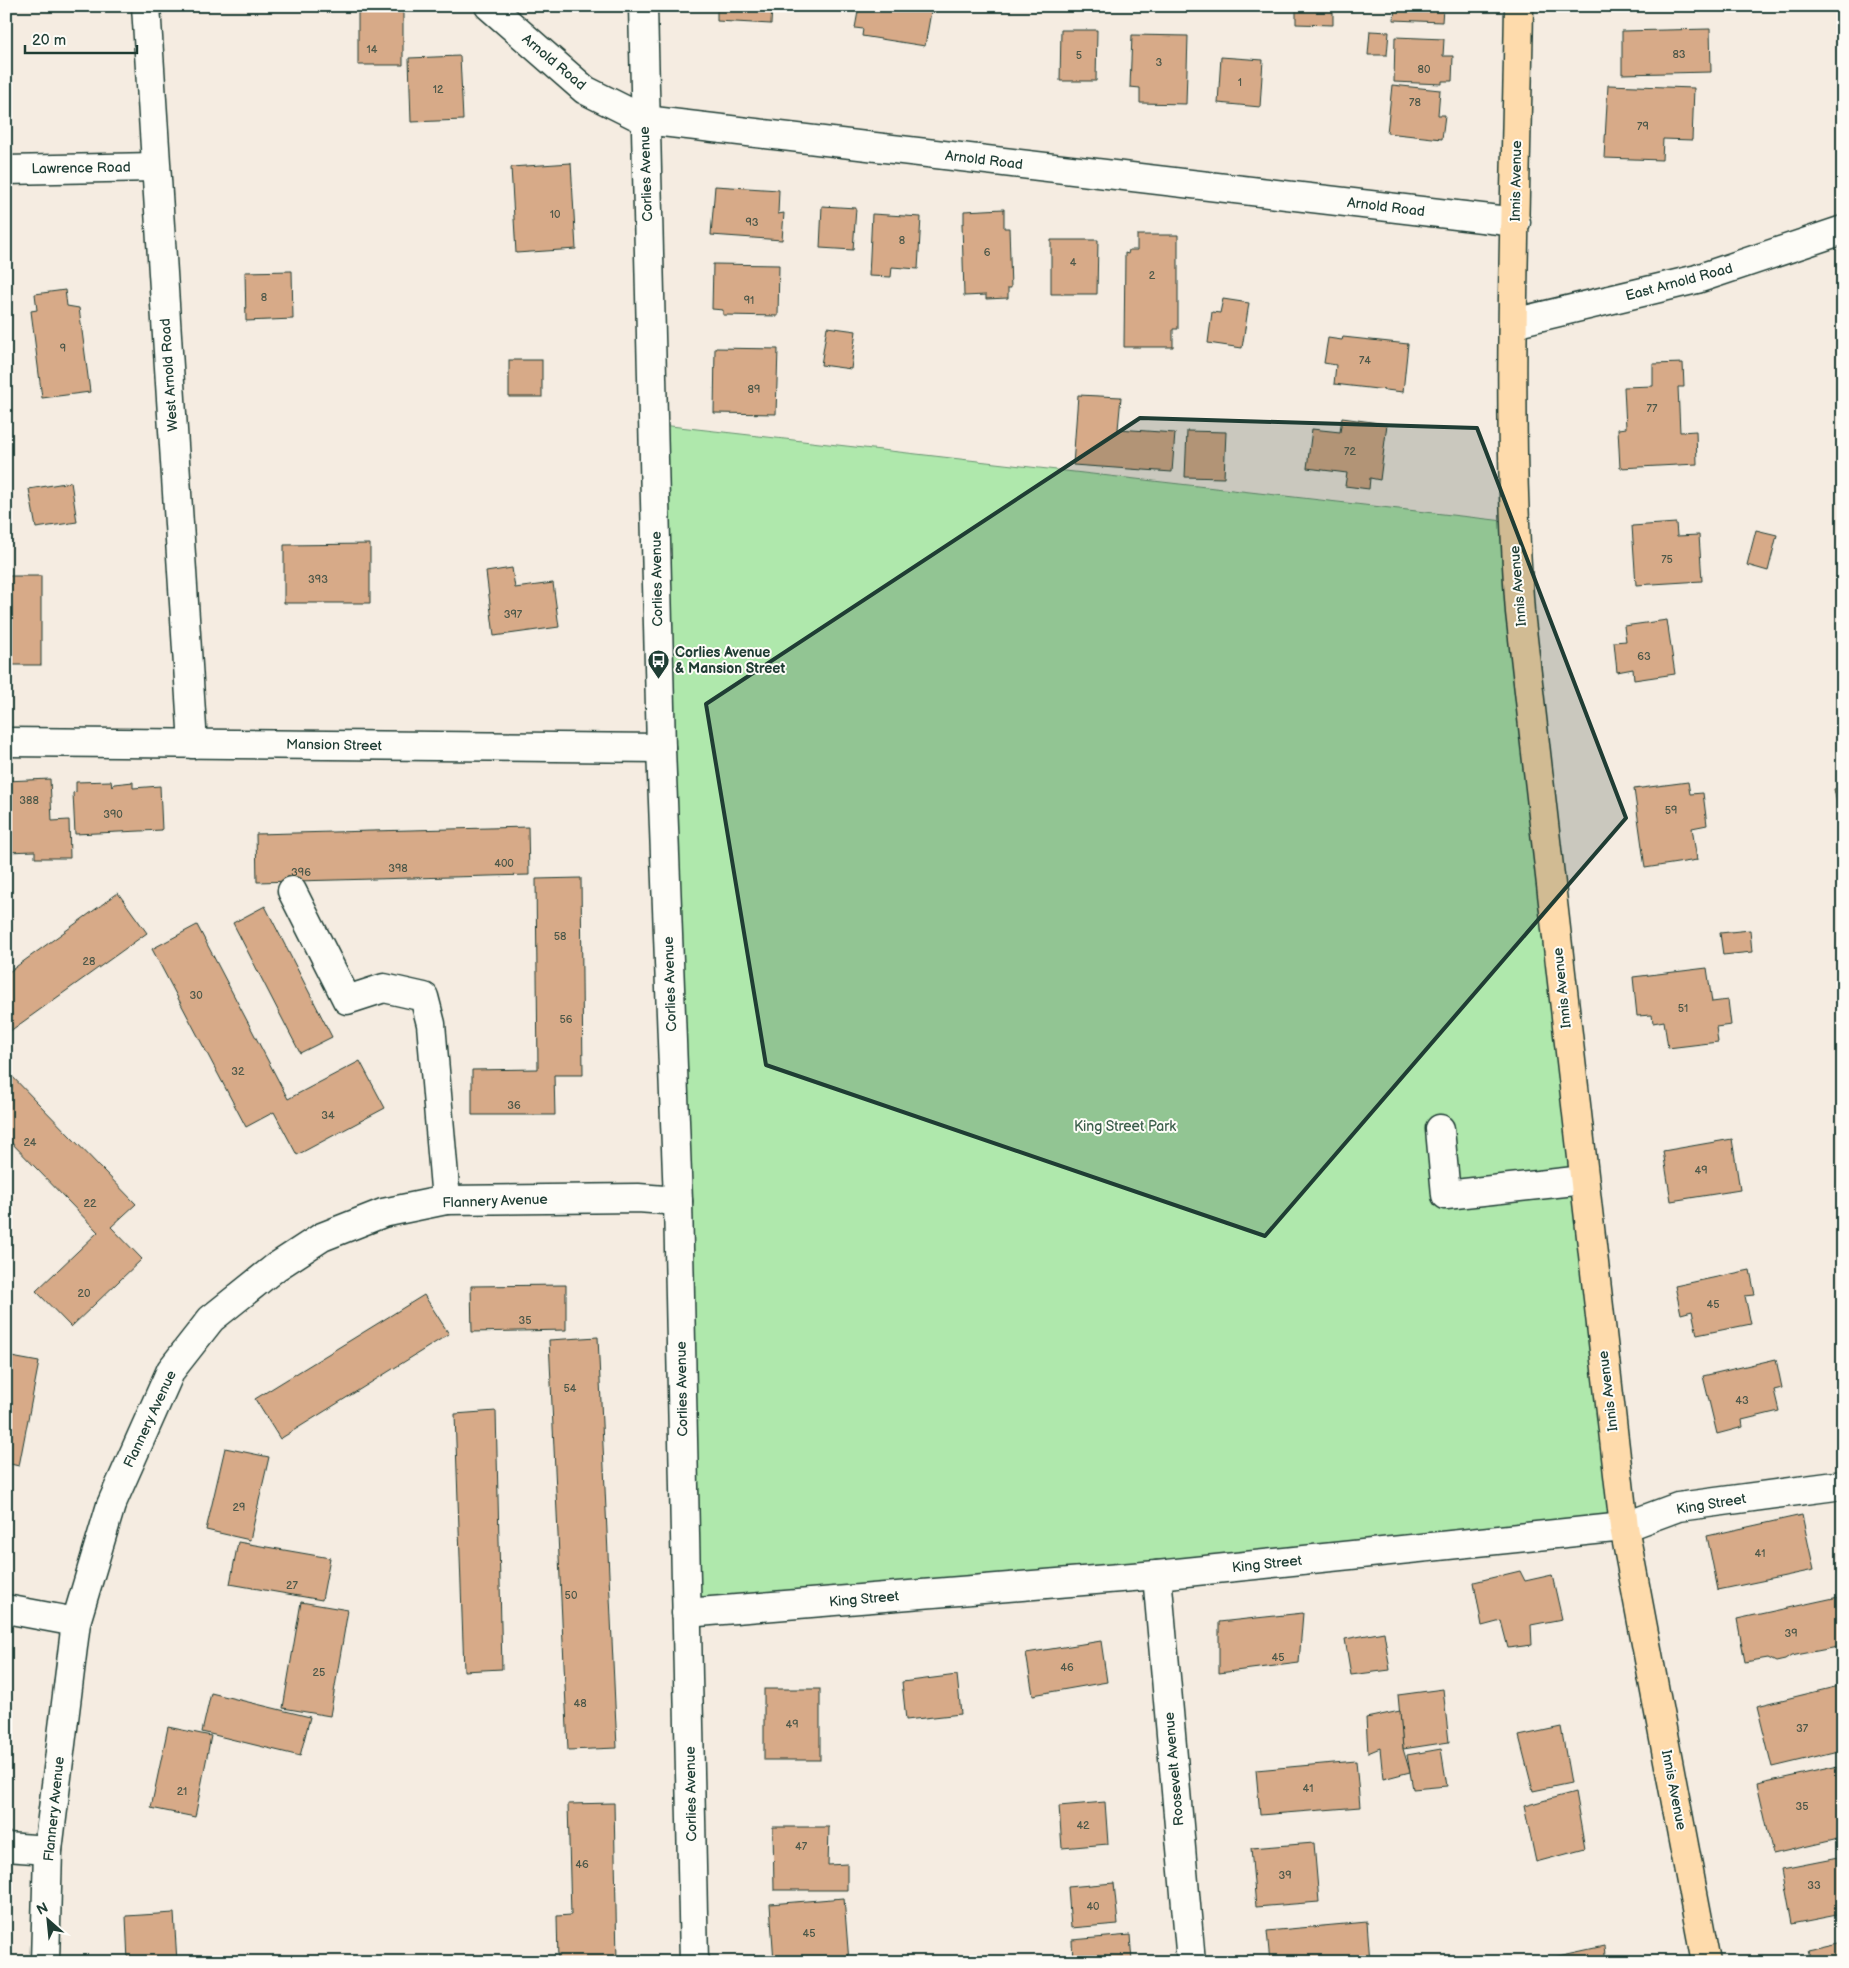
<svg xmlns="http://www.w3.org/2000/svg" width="1849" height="1968" font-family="'Balsamiq Sans',sans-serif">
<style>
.green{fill:#afe8ac;stroke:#679270}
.building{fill:#d7aa88;stroke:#1f3d34}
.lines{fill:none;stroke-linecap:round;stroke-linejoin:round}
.minor-casing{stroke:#1f3d34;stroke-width:31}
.major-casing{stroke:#1f3d34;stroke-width:31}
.minor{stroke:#fdfcf7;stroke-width:28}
.major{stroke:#fedbac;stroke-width:28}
.marked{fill:#1f3d34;fill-opacity:0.2;stroke:#1f3d34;stroke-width:4;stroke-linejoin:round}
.labels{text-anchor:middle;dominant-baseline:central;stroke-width:4;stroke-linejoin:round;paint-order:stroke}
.number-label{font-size:11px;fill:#4d5849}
.street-label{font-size:14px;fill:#1f3d34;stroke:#fdfcf7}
.poi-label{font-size:14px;font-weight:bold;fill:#1f3d34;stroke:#fdfcf7;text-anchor:start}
.park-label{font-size:14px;fill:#3c5f4c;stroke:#fdfcf7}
</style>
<rect width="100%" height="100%" fill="#f5ece1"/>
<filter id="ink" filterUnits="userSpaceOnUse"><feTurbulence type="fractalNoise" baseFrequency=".02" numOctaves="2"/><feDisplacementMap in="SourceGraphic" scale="10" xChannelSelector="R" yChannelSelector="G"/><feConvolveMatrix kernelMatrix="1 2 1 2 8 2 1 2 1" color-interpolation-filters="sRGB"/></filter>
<g filter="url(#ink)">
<!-- green -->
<polygon class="green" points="653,424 1513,522 1624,1527 686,1613"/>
<!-- building -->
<g class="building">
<polygon points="717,6 772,6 771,24 717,21"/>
<polygon points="859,6 932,6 925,46 862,36 863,29 855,28"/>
<polygon points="1296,6 1333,6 1333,25 1296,24"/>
<polygon points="1395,6 1449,6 1449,8 1443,8 1442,22 1394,20"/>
<polygon points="358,10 403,11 403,65 358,65"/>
<polygon points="1710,29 1711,72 1622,74 1622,31"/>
<polygon points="1061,30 1097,30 1096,81 1060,81"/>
<polygon points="1370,31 1389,32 1387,55 1368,55"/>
<polygon points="1132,35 1188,36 1186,104 1140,103 1140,88 1130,87"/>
<polygon points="1395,37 1444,39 1443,56 1453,56 1452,81 1442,81 1442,84 1394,82"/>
<polygon points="460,56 463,120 411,122 409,58"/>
<polygon points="1221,57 1263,60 1260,107 1218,103"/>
<polygon points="1392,85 1440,90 1438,115 1445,115 1442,139 1387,133"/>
<polygon points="1608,85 1694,88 1692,140 1663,139 1662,160 1604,158"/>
<polygon points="571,163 576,249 516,253 511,167"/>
<polygon points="715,186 779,190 778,214 784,213 782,240 711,235"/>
<polygon points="822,206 856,208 853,250 820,248"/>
<polygon points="1004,209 1004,228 1009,228 1011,288 1008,288 1008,298 986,299 986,295 964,296 962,223 964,223 964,211"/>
<polygon points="872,214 921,217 918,269 892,267 891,277 869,276"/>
<polygon points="1137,235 1178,235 1178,329 1173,329 1173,347 1124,347 1125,253 1128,254 1129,250 1137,250"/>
<polygon points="1051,240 1098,240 1097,294 1051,294"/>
<polygon points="713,264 779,265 778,316 723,315 723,310 712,309"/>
<polygon points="292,271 293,319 246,321 245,272"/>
<polygon points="65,290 67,306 79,308 90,392 42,398 31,311 37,310 35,294"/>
<polygon points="1223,299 1249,303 1242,348 1208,343 1212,312 1220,313"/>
<polygon points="827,327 856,331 851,369 821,365"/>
<polygon points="1343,337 1408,344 1403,392 1334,384 1336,365 1324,363 1328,338 1342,340"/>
<polygon points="715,348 778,349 776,414 714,413"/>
<rect x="509" y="360" width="33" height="37"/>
<polygon points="1683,363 1684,387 1678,387 1680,432 1696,431 1697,464 1620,468 1618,429 1626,428 1624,387 1653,386 1653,364"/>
<polygon points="1078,395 1121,397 1118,429 1175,433 1172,472 1073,465"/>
<polygon points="1342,418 1387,424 1380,480 1370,478 1369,489 1345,486 1347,473 1307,468 1312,429 1340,432"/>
<polygon points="1187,431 1226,432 1224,478 1185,477"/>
<polygon points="71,482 77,522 36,528 29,489"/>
<polygon points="1676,523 1677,536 1699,535 1702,581 1636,585 1632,526"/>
<polygon points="1756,530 1777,535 1768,571 1747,565"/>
<polygon points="370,544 370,603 284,603 284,545"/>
<polygon points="512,568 515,588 553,583 559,627 494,636 486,572"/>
<rect x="6" y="576" width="35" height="89"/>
<polygon points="1667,620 1675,674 1634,680 1633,669 1617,672 1614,642 1626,641 1624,626"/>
<polygon points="50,779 52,821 69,820 70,858 35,858 35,851 6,852 6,781"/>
<polygon points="111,781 112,787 114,784 133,782 133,788 160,786 162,830 75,834 73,793 76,792 76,782"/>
<polygon points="1688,782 1690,794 1703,793 1707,825 1692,828 1697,860 1645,868 1634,789"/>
<polygon points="1843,787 1843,832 1834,789"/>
<polygon points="528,827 529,875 257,882 256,834"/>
<polygon points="581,878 583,1075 554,1075 555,1115 472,1115 472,1070 538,1069 536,879"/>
<polygon points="118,893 147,933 6,1034 6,974"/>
<polygon points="265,906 332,1037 300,1053 233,923"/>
<polygon points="197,925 288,1099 360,1061 385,1108 297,1155 274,1112 246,1127 152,949"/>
<polygon points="1750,930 1752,952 1723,955 1720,933"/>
<polygon points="1707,968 1712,1002 1728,1000 1731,1025 1716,1027 1718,1042 1668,1048 1664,1021 1653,1023 1652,1015 1637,1016 1633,977"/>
<polygon points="6,1070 136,1204 111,1227 142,1259 71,1327 36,1291 98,1232 6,1137"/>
<polygon points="1732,1139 1740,1190 1671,1201 1663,1151"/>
<polygon points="1750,1270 1755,1295 1745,1296 1751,1324 1697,1335 1692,1311 1681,1314 1675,1286"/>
<polygon points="566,1285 566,1330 472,1332 471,1286"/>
<polygon points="424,1295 449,1334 280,1439 255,1399"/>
<polygon points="598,1337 617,1748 568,1750 549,1340"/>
<polygon points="6,1356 39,1362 19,1466 6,1463"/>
<polygon points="1776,1359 1782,1388 1774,1390 1779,1411 1742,1420 1743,1427 1717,1434 1703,1376"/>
<polygon points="496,1411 502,1669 464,1671 455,1414"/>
<polygon points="225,1448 269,1457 250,1540 206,1530"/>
<polygon points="1802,1515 1814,1570 1718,1590 1707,1536"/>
<polygon points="238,1542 330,1558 322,1600 230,1584"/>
<polygon points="1520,1571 1525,1581 1552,1575 1562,1619 1531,1625 1532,1645 1508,1648 1501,1621 1482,1626 1474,1582"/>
<polygon points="1843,1596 1843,1646 1791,1656 1785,1660 1776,1662 1768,1658 1745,1662 1737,1619"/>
<polygon points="301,1602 348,1610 330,1716 283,1708"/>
<polygon points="1303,1613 1299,1663 1219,1673 1219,1622"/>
<polygon points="1384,1632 1390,1670 1351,1675 1345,1639"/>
<polygon points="1101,1641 1107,1682 1033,1695 1026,1653"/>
<polygon points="957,1675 961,1714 906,1720 902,1682"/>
<polygon points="1843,1685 1843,1750 1772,1767 1757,1706"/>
<rect x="764" y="1689" width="56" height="71"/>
<polygon points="1443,1689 1449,1742 1403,1749 1398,1695"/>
<polygon points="211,1693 310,1717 300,1756 202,1732"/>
<polygon points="1400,1711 1403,1749 1410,1772 1383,1779 1380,1748 1368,1753 1366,1718"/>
<polygon points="168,1727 211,1736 195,1817 151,1808"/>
<polygon points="1561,1727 1571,1783 1533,1791 1519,1736"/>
<polygon points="1441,1749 1447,1786 1413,1789 1407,1755"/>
<polygon points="1356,1761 1360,1807 1260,1815 1256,1770"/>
<polygon points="1843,1765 1843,1838 1773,1854 1757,1784"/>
<polygon points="1575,1792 1585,1849 1536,1862 1524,1806"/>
<polygon points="1105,1802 1108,1844 1062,1848 1059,1806"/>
<polygon points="614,1803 617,1962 558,1962 557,1916 571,1915 568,1804"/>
<polygon points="773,1827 829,1827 828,1865 847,1864 847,1890 774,1890"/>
<polygon points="1314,1843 1319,1902 1256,1907 1251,1848"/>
<polygon points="1843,1857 1843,1914 1792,1924 1782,1869"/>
<polygon points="1114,1883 1118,1924 1071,1928 1068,1887"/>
<polygon points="844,1898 849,1962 774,1962 770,1904"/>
<polygon points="174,1913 177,1962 128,1962 126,1916"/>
<polygon points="1367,1922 1370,1962 1270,1962 1267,1931"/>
<polygon points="1130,1935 1132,1962 1073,1962 1072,1940"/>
<polygon points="1843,1941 1843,1962 1810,1962 1807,1949"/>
<polygon points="1604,1946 1606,1962 1540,1962 1540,1960"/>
</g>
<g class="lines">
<defs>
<g id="minor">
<polyline points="146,6 193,744"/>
<polyline points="489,6 585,90 645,120 1516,222"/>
<polyline points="643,6 661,748 678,1201 694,1962"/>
<polyline points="6,170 155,167"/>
<polyline points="1513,323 1697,279 1843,230"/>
<polyline points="6,742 661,748"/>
<polyline points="292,891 347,1000 384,988 424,997 431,1024 446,1200"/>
<polyline points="1440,1129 1446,1195 1584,1180"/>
<polyline points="1157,1575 1191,1962"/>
<polyline points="6,1609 76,1622"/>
<polyline points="686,1613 1157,1575 1624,1527 1678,1507 1843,1485"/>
<polyline points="6,1847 48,1850"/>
<polyline points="45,1962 48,1850 76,1622 111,1505 171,1370 211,1319 276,1267 322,1237 383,1213 446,1200 638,1198 678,1201"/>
</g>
<path id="major" d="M1519,6C1516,208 1505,410 1520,612L1624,1527L1706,1962"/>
</defs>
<!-- minor casing -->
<use href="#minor" class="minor-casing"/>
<!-- major casing -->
<use href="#major" class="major-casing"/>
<!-- minor -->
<use href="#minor" class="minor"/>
<!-- major -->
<use href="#major" class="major"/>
</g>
</g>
<!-- marked area -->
<path class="marked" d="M1140,418L1477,428L1626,818L1265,1236L766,1065L706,704Z"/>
<!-- icons -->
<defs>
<symbol id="bus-pin" viewBox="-11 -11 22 30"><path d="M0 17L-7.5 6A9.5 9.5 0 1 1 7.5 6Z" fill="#1f3d34" stroke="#fdfcf7"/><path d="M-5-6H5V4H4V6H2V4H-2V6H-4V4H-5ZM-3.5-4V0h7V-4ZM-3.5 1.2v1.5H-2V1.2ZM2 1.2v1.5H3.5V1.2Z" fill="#fff"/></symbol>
</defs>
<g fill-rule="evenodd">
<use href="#bus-pin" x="646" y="648" width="25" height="34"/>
</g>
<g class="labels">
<!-- number labels -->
<g class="number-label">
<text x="372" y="49">14</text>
<text x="1679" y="54">83</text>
<text x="1079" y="55">5</text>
<text x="1159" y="62">3</text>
<text x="1424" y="69">80</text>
<text x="1240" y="82">1</text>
<text x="438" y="89">12</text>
<text x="1415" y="102">78</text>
<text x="1643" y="126">79</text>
<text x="555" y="214">10</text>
<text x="752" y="222">93</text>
<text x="902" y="240">8</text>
<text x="987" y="252">6</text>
<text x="1073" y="262">4</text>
<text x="1152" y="275">2</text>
<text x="264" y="297">8</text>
<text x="749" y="300">91</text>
<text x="63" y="348">9</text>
<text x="1365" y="360">74</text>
<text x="754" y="389">89</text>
<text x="1652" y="408">77</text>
<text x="1350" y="451">72</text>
<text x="1667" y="559">75</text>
<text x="318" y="579">393</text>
<text x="513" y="614">397</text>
<text x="1644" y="656">63</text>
<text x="29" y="800">388</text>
<text x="1671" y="810">59</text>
<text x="113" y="814">390</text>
<text x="504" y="863">400</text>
<text x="398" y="868">398</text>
<text x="301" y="872">396</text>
<text x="560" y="936">58</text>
<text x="89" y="961">28</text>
<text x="196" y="995">30</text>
<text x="1683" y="1008">51</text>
<text x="566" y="1019">56</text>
<text x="238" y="1071">32</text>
<text x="514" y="1105">36</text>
<text x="328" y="1115">34</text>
<text x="30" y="1142">24</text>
<text x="1701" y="1170">49</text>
<text x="90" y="1203">22</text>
<text x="84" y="1293">20</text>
<text x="1713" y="1304">45</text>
<text x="525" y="1320">35</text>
<text x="570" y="1388">54</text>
<text x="1742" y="1400">43</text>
<text x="239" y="1507">29</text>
<text x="1760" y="1553">41</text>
<text x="292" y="1585">27</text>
<text x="571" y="1595">50</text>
<text x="1791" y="1633">39</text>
<text x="1278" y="1657">45</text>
<text x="1067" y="1667">46</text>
<text x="319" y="1672">25</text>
<text x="580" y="1703">48</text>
<text x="792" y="1724">49</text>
<text x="1802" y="1728">37</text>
<text x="1308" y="1788">41</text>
<text x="182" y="1791">21</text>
<text x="1802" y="1806">35</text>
<text x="1083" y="1825">42</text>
<text x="801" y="1846">47</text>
<text x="582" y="1864">46</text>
<text x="1285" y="1875">39</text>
<text x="1814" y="1885">33</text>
<text x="1093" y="1906">40</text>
<text x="809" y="1933">45</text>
</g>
<!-- street labels -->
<g class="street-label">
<text transform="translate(554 62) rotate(40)">Arnold Road</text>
<text transform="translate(984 160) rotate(7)">Arnold Road</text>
<text transform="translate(81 168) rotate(-1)">Lawrence Road</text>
<text transform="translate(646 174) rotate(-92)">Corlies Avenue</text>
<text transform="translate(1516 181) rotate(-89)">Innis Avenue</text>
<text transform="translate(1386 207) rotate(7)">Arnold Road</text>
<text transform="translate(1679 282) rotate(-15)">East Arnold Road</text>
<text transform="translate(169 375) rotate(-94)">West Arnold Road</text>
<text transform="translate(657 579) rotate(-91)">Corlies Avenue</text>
<text transform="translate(1518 586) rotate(-95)">Innis Avenue</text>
<text transform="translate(334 745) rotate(1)">Mansion Street</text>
<text transform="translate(670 984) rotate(-92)">Corlies Avenue</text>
<text transform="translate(1562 988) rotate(-96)">Innis Avenue</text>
<text transform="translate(495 1201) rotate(-2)">Flannery Avenue</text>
<text transform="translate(682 1389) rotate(-91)">Corlies Avenue</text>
<text transform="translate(1608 1391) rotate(-97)">Innis Avenue</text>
<text transform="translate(150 1419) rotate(-65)">Flannery Avenue</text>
<text transform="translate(1711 1504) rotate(-9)">King Street</text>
<text transform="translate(1267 1564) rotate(-6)">King Street</text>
<text transform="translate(864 1599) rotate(-5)">King Street</text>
<text transform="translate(1174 1769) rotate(-95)">Roosevelt Avenue</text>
<text transform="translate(1674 1790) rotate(79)">Innis Avenue</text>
<text transform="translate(691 1794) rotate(-91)">Corlies Avenue</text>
<text transform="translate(54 1809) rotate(-84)">Flannery Avenue</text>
</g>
<!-- poi labels -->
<g class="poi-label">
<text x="675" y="652">Corlies Avenue<tspan x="675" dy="16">&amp; Mansion Street</tspan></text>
</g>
<!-- park labels -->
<g class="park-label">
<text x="1125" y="1126">King Street Park</text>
</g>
</g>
<!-- margin -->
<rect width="1849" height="1968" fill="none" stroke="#fdfcf7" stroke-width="25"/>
<rect x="12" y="12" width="1824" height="1943" fill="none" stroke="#1f3d34" stroke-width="2" filter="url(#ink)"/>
<!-- north arrow -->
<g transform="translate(48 1920) rotate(333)" stroke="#fdfcf7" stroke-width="4" paint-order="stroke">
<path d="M0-4L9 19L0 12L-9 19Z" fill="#1f3d34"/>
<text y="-8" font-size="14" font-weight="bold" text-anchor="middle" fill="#1f3d34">N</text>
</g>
<!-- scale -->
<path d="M25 45v8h112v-8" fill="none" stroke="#1f3d34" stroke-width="2.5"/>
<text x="32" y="45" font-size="15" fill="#1f3d34" stroke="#fdfcf7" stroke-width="4" paint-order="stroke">20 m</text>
</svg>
